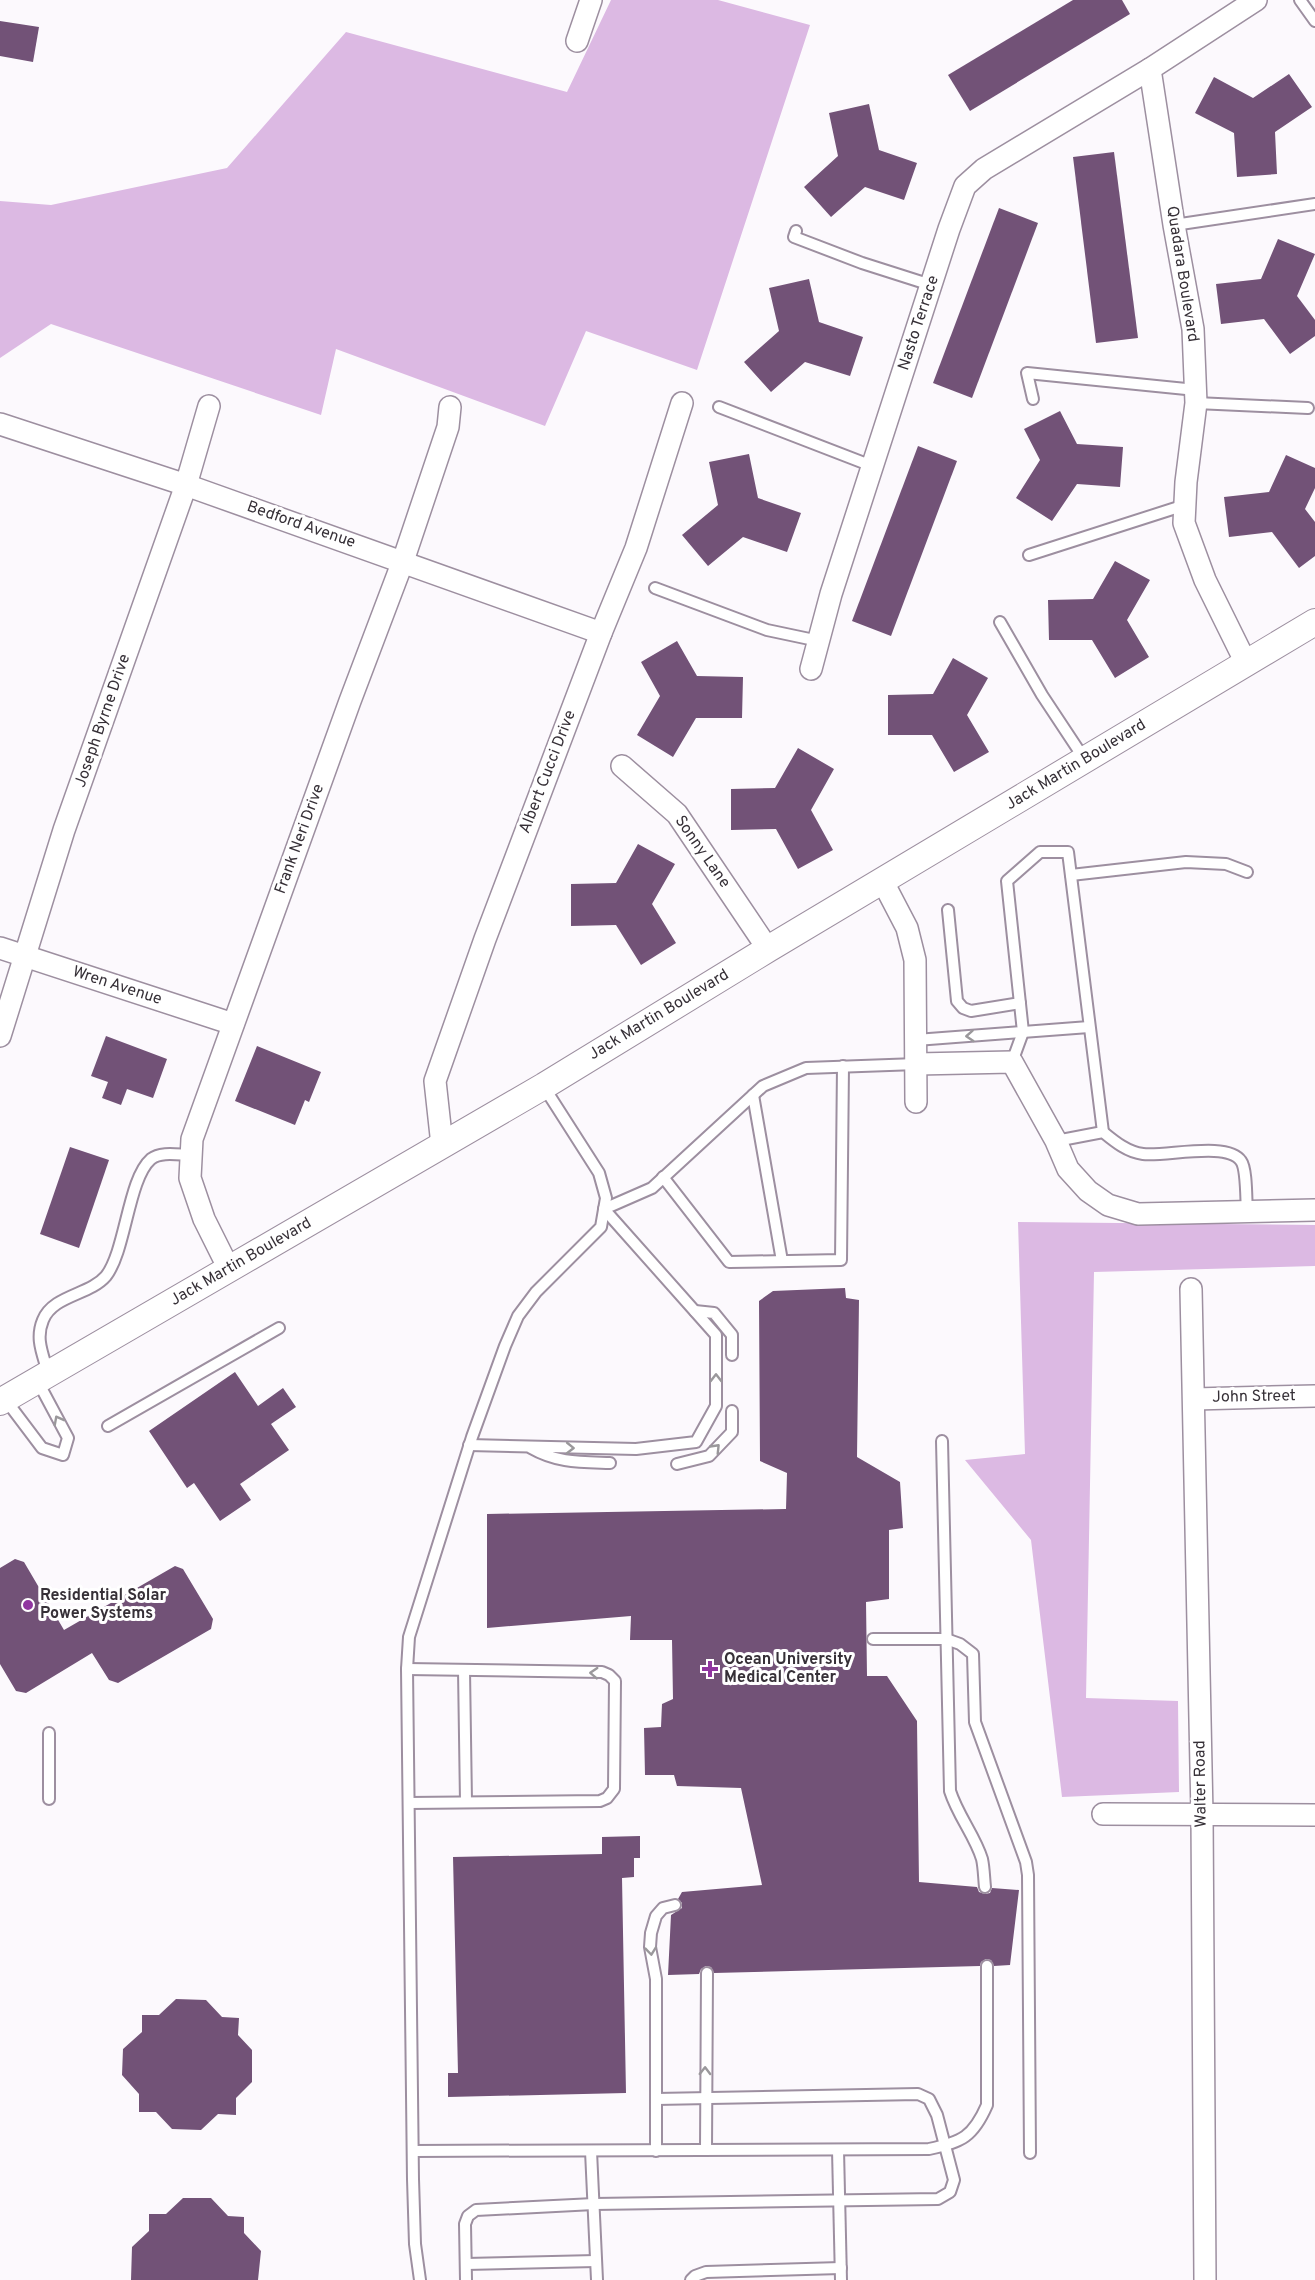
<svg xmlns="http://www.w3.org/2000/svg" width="1315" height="2280" font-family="Overpass,sans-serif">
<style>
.forest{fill:#dcb9e3}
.building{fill:#725277}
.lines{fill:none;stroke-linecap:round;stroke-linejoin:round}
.service-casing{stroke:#9d8fa0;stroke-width:14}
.minor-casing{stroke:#9d8fa0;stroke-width:24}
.tertiary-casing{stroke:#9d8fa0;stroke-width:28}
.service{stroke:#fff;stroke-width:10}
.minor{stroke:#fff;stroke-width:21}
.tertiary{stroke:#fff;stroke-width:26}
.oneway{stroke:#9a989b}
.poi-dot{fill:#9035a0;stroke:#fff;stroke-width:2}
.labels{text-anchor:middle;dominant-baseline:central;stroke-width:6;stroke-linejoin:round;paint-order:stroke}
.street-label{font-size:16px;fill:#363037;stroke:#fff}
.poi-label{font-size:16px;font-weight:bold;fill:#363037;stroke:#fff;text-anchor:start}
</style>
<rect width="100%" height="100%" fill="#fcf9fd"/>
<!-- forest -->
<g class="forest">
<polygon points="611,0 718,0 810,25 697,370 586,331 545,426 336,349 321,415 51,324 0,358 0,201 51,205 227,168 346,32 567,92"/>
<polygon points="1018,1222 1315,1225 1315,1266 1094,1272 1086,1698 1178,1701 1179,1792 1062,1797 1031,1540 965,1460 1025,1454"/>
</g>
<!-- building -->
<g class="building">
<polygon points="1073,0 1122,0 1130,14 970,111 948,75"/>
<polygon points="0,21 39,27 33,62 0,56"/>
<polygon points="1289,74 1312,107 1275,132 1277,174 1237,177 1234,133 1195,113 1214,77 1253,98"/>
<polygon points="869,104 879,150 917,163 904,200 865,187 831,217 804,187 838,156 829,113"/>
<polygon points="1114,152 1138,338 1096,343 1073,157"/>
<polygon points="999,208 1038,223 972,398 933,383"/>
<polygon points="1278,239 1315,254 1297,296 1315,320 1315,336 1290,354 1264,319 1221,324 1216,284 1261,279"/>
<polygon points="809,279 819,322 863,337 850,376 805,362 771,392 744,362 779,331 769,288"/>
<polygon points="1060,411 1077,444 1123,447 1120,487 1077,484 1052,521 1016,498 1040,460 1024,429"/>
<polygon points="918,446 957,461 891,636 852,621"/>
<polygon points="749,454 758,498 801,513 787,552 743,537 708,566 682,535 718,505 709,462"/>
<polygon points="1286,455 1315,468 1315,488 1305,509 1315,522 1315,556 1299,568 1272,532 1229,537 1224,497 1269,492"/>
<polygon points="1115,561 1150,580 1127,620 1149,657 1115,678 1092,640 1049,640 1048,600 1093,599"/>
<polygon points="677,641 697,676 743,677 742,718 696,718 673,757 637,735 660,696 641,662"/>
<polygon points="953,658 988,678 967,715 989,752 954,772 932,735 888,735 888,695 933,694"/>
<polygon points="798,748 834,769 811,810 833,850 798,869 776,829 731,830 731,789 775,788"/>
<polygon points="638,844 675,864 652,904 676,943 641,965 616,925 571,926 571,884 616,883"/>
<polygon points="106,1036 167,1059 153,1098 127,1089 121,1105 102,1098 108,1082 91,1076"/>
<polygon points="257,1046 321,1072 309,1102 305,1100 295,1125 235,1101"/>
<polygon points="70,1147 109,1160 79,1248 40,1234"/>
<polygon points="845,1288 846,1298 859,1300 857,1457 900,1482 903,1528 889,1530 889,1599 866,1602 867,1676 887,1676 917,1721 919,1882 977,1887 979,1892 985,1894 990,1893 992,1888 1019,1890 1010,1965 994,1966 991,1960 986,1959 981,1962 980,1966 714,1973 711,1967 706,1966 701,1969 699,1974 668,1975 671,1915 682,1908 682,1903 678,1899 682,1892 762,1885 741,1788 677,1786 674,1775 645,1775 644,1728 661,1727 662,1704 673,1699 672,1640 630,1640 631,1616 487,1628 487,1514 786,1509 787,1473 760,1461 759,1301 773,1291"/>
<polygon points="235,1372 258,1406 283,1388 296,1407 271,1424 289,1450 240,1484 251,1500 220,1521 194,1483 187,1488 149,1431"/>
<polygon points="15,1559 24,1562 64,1630 175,1566 183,1569 213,1619 211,1629 118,1683 109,1680 92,1653 26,1693 16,1691 0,1664 0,1568"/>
<polygon points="640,1836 640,1858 634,1858 634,1877 622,1878 626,2093 448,2097 448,2073 458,2073 453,1857 602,1854 602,1837"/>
<polygon points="176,1999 206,2000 222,2017 239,2018 238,2035 252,2050 252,2082 236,2098 236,2115 218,2114 201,2130 172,2129 156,2112 139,2112 139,2094 122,2075 123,2049 142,2032 142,2015 159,2015"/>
<polygon points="183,2198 211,2198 228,2216 244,2217 244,2233 261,2251 258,2280 131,2280 132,2247 149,2231 149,2214 166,2214"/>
</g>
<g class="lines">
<defs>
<g id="service">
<polyline points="1300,0 1315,21"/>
<polyline points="1174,225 1315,204"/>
<polyline points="796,231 794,237 862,263 931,285"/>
<polyline points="1033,399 1027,373 1196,390"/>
<polyline points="1196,403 1308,408"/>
<polyline points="719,407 872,466"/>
<polyline points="1029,555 1185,505"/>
<polyline points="655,588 767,630 819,641"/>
<polyline points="1000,622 1042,695 1085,760"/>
<polyline points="1071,875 1186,862 1226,864 1247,872"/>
<polyline points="948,910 957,1001 963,1008 971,1011 1020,1003"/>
<polyline points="916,1040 1089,1027"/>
<polyline points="1012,1062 1023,1032 1007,881 1040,852 1068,852 1103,1132"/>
<polyline points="753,1095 782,1261"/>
<path d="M1056,1141L1103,1132C1114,1141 1127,1152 1143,1154C1165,1157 1228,1141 1241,1161C1247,1169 1246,1201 1247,1212"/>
<polyline points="663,1177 729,1262 841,1260 843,1066"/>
<polyline points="695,1311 714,1313 732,1335 732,1355"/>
<path d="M48,1373C43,1354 35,1339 43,1320C53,1295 90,1295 106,1276C126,1250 128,1179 151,1159C161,1151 179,1155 191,1155"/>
<polyline points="5,1399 42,1448 63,1455 68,1438 37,1380"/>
<polyline points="108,1426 279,1328"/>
<path d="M942,1441L950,1791C958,1816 975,1836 982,1859C984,1868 984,1878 985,1887"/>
<polyline points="469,1445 636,1449 696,1442 716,1406 716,1335 604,1209 652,1188 763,1086 806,1068 917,1064"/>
<path d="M531,1448C557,1463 580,1462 610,1463"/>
<polyline points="677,1464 709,1456 732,1432 732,1411"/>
<polyline points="873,1639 946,1639 960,1644 973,1654 975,1722 1026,1862 1028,1875 1030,2153"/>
<polyline points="407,1669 602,1672 609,1675 615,1681 614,1789 607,1798 600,1801 409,1803"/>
<polyline points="464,1670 466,1802"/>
<polyline points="49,1733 49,1799"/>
<polyline points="706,2150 707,1973"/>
<polyline points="838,2150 841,2280"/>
<path d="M413,2151L929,2149C962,2142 973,2137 987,2105V1966"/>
<polyline points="591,2151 597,2280"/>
<polyline points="656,2151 656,1979 650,1947 651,1933 656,1916 663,1908 675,1905"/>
<polyline points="466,2264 596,2261"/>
<polyline points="420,2280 415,2244 413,2179 407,1669 409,1637 472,1437 505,1346 518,1316 536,1292 601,1227 606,1198 599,1173 544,1087"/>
<polyline points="466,2280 465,2224 468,2216 476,2210 594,2204 938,2199 950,2192 954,2180 937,2115 929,2099 918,2094 656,2099"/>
<polyline points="691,2280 695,2276 706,2272 841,2268"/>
</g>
<g id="minor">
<polyline points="577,41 591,0"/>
<polyline points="0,424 186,485 601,633"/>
<polyline points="1246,663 1205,580 1184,523 1186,482 1196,403 1193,329 1174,225 1150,69 1256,0"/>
<polyline points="811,669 831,594 949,229 965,186 984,169 1150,69"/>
<polyline points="622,766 677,814 768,949"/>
<polyline points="883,882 907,928 915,960 916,1102"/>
<polyline points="0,948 233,1024"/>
<polyline points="0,1036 64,830 186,485 209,406"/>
<polyline points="917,1064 1012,1062 1056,1141 1068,1169 1088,1191 1108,1205 1138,1214 1315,1210"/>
<polyline points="442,1145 435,1081 485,939 601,633 636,548 682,403"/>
<polyline points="229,1269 204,1219 190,1178 192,1139 350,701 403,561 448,427 450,407"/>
<polyline points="1191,1289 1202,1815 1205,2280"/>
<polyline points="1194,1399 1315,1396"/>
<polyline points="1103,1814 1315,1815"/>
</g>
<polyline id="tertiary" points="0,1402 544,1086 768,949 1315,622"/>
</defs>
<!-- service casing -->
<use href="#service" class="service-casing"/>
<!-- minor casing -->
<use href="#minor" class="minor-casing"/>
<!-- tertiary casing -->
<use href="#tertiary" class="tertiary-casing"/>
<!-- service -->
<use href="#service" class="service"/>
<!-- minor -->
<use href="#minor" class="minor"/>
<!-- tertiary -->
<use href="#tertiary" class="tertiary"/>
</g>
<!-- one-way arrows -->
<defs><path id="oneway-chevron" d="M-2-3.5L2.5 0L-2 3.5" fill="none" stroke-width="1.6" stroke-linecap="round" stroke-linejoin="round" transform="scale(1.5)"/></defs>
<g class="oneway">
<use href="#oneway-chevron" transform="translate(970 1036) rotate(176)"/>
<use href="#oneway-chevron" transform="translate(716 1378) rotate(-90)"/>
<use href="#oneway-chevron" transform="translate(58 1420) rotate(-118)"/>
<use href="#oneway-chevron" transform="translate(570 1448) rotate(1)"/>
<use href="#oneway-chevron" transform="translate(716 1448) rotate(-46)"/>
<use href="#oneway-chevron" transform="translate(594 1673) rotate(-177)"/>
<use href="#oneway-chevron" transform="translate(651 1951) rotate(84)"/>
<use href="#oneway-chevron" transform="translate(705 2071) rotate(-89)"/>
</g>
<!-- markers -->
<g class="poi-dot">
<circle cx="28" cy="1605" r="6"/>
<path d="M707 1660h6v6h6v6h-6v6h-6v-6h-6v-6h6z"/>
</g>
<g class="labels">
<!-- street labels -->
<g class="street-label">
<text transform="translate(1182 274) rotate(81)">Quadara Boulevard</text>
<text transform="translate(919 323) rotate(-72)">Nasto Terrace</text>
<text transform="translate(301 525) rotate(19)">Bedford Avenue</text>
<text transform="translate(103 721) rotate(-71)">Joseph Byrne Drive</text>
<text transform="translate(1076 765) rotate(-31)">Jack Martin Boulevard</text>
<text transform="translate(548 772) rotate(-69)">Albert Cucci Drive</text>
<text transform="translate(300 839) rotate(-70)">Frank Neri Drive</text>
<text transform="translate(702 852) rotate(55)">Sonny Lane</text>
<text transform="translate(117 986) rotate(18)">Wren Avenue</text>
<text transform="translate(659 1015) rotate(-31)">Jack Martin Boulevard</text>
<text transform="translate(241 1262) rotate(-30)">Jack Martin Boulevard</text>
<text transform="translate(1254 1397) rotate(-1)">John Street</text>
<text transform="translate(1201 1784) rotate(-91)">Walter Road</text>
</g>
<!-- poi labels -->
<g class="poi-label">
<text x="40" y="1596">Residential Solar<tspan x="40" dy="18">Power Systems</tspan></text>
<text x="724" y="1660">Ocean University<tspan x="724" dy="18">Medical Center</tspan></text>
</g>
</g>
</svg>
